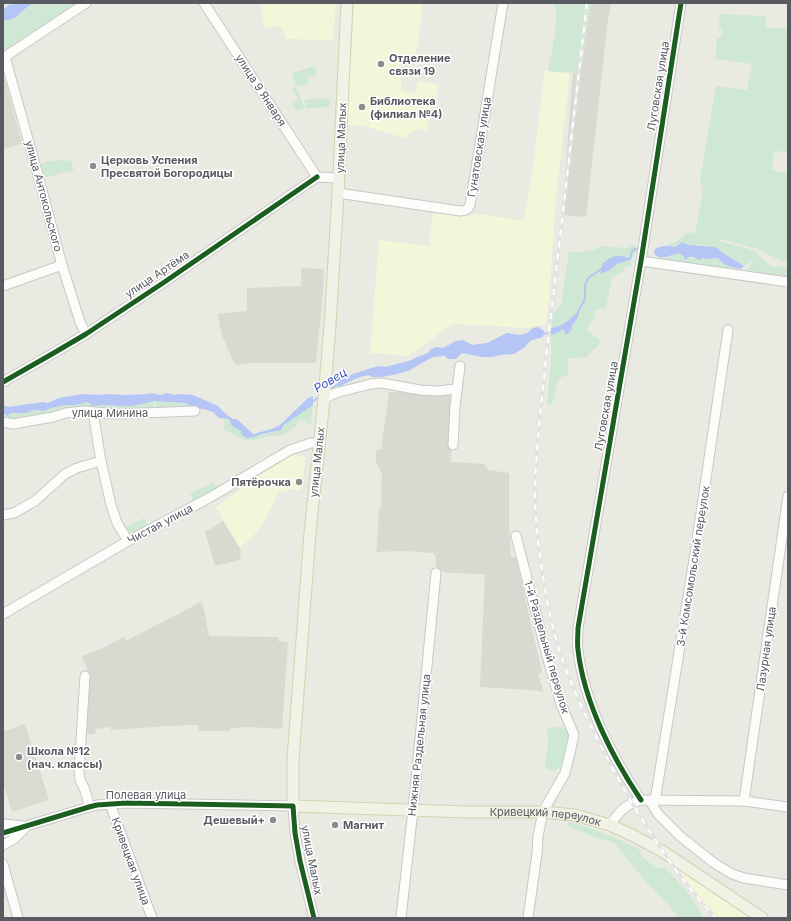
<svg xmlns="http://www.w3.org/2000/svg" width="791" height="921" font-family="Inter,sans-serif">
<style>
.commercial{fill:#f3f6d9}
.industrial{fill:#d9d9d2}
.education{fill:#dadbd0}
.green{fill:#cfe8d4}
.water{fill:#b4c5f6}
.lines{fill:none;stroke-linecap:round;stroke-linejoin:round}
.stream{stroke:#b4c5f6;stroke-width:2}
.minor-casing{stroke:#c8c8c7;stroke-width:11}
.major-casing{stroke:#d1d3af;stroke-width:13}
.minor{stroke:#fcfcfb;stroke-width:9}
.major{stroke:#f0f2e5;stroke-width:11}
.rail-casing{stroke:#e2e3e2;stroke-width:3.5}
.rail{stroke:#fff;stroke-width:2;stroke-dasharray:6;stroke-linecap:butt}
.cycleway-casing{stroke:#fff;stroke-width:8}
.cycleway{stroke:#1b5e20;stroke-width:5}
.poi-dot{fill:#8b8c8e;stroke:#fff;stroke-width:1.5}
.labels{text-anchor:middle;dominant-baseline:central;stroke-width:3;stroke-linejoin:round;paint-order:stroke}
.poi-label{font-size:11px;font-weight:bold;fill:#585a61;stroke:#fff;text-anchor:start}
.street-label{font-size:11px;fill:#585a61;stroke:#fff}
.water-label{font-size:12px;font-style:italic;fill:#3b53c7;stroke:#fff}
</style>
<rect width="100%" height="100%" fill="#e9eae2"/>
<!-- commercial -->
<g class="commercial">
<polygon points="260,3 336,3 333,40 285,39 285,35 280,26 264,28"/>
<polygon points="354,3 423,3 416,57 401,56 401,91 415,93 418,81 439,85 426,131 415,129 414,132 412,132 412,134 409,133 408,139 364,126 347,125"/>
<polygon points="545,70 570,73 556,199 549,299 546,324 526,328 453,324 408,356 370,353 379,240 429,246 433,213 463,216 481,214 523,221 532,175"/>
<polygon points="290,454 306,457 301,491 287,489 287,492 279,491 271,509 258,531 240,549 216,507"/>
<polygon points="679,870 704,887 749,918 717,918 682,878"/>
</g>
<!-- industrial -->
<g class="industrial">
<polygon points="591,3 611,3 607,27 586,217 562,215 573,71 582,65"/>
<polygon points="301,268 324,269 323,292 316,363 248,363 235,365 221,333 218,314 247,311 247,288 301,286"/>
<polygon points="389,392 450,394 452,428 451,462 484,464 488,470 509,473 509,523 511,557 516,557 542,672 538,675 544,692 530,690 480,687 485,574 447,573 436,569 436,557 433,553 405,551 376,552 377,548 379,508 381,507 382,474 376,463 376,453 377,449 381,450"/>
<polygon points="223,521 241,550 240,560 215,566 205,532"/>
<polygon points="201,602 203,605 209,636 278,637 278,641 288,642 282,729 250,727 230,728 229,731 198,731 198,725 167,726 111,730 110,727 96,729 95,734 83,734 87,669 82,656 98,650 124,637 126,641"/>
</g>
<!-- education -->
<g class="education">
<polygon points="5,79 22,144 3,149 3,80"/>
<polygon points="25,724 49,800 12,812 3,782 3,732"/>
</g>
<!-- green -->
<g class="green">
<polygon points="34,3 79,3 36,31 3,54 3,20 5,21 23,12 30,5"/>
<polygon points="553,3 591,3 582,65 570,73 548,71 555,35 556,9"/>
<path d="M720,14L766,16L765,27L788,29V152L774,151L772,170L787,173L788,175V263L784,262L757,249L717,238L722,242L756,251C766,265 771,269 788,266V279L747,271L753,261L744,266L726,255L703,245H689L682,242L675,247L667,245L680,240L681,237L688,232L695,234L703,191L700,180L716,86L747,90L752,64L715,59L717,38H721L723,29L719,28Z"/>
<polygon points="312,67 316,67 316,76 308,77 309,84 298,87 298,85 295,85 292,73"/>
<polygon points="296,87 305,109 297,111 292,104 298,99 291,88"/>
<polygon points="320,98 330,99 329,107 306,108 304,100"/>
<polygon points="60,160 71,161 74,170 43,178 40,164 46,162"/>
<path d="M632,245L635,246L637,250L632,259L631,267H626L622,272L612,278L606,308L595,310L593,320L586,330L600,340L598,346L592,350L587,357L580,358H568V375L559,378L552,404L547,405L551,357V335L559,332L563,328L565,332L574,323L579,311C571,318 562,327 551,328L554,312L561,306L569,252C579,251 593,253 601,246L628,248Z"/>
<path d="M674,254C679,254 682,254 685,259C691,257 694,258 700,260L703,258L706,259L719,258L720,262L735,268L733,272L664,260L658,257H669Z"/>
<polygon points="153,401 185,403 193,407 156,410 156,404 154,403 152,411 138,411 10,421 7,416 11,413 27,413 33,410 44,411 51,408 66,405 75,405 87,402 93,406 101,405 131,406 143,404"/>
<path d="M313,405L311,426L305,421L301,420L297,422L296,426L294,428L282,435L269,436L249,441H246L225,430L224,422L225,418L229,419L255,437C263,433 274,433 280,430C283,429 285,425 287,423C295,417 304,410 313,405Z"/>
<polygon points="213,482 217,490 194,502 190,494"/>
<polygon points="144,518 148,526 134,534 129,535 123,530 132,524"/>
<polygon points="557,726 565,728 569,736 563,766 554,771 546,769 545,764 548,745 547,729"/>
<path d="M569,821C593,829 617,837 640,850L641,856L656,868L665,867C679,883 695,898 703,918H680L644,879L613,842L603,840L567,826Z"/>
</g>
<!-- water -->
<g class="water">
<path d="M15,3H34C23,8 16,22 3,20V10L10,4L12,5Z"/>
<path d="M682,242L689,245L715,247L726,255L744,266L741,269C733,268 722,265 718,258L706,259L703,258L700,260L693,257H689L686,260C685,259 684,257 682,255C675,250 666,262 655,255L654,250C661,245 667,245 675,247Z"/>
<polygon points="616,256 623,256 630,259 618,263 610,270 601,274 602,264 610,258"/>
<path d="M579,310C579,317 576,321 571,326L572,328L571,331L565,335V332L563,329L559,332L551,335V328C562,327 572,318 579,310Z"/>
<polygon points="538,327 544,331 543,337 532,340 527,344 525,347 514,354 500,355 493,357 482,357 462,353 456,359 448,359 445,356 433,357 408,371 393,375 382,377 372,377 368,375 357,378 338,387 337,381 353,374 378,366 385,367 409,361 417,357 423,355 428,353 431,349 437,347 443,348 456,341 463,340 472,345 487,343 507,333 520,335 527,333 533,328"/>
<polygon points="151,393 160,395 167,393 174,395 177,394 193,395 218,406 227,415 233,419 237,419 253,434 272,429 280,425 308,398 313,396 313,405 294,418 284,425 281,430 262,434 255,437 247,438 242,435 241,431 232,426 229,419 219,418 213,412 203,409 193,407 185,403 153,401 143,404 131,406 101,405 93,406 87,402 75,405 66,405 51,408 44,411 33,410 27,413 11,413 7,416 3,413 3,405 8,407 43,402 48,403 59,398 83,394 100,395 108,394 126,395 148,394"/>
</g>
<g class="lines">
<!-- stream -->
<g class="stream">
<polyline points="616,263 630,259 632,251 638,248"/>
<polyline points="578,312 585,299 585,285 588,278 603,268"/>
<polyline points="543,334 552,332"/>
<polyline points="330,390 339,383"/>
<polyline points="312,402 319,397"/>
</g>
<defs>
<g id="minor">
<polyline points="204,3 317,177"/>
<polyline points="5,57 35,164 62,265 80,322 86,334"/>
<polyline points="3,58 86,3"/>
<polyline points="317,177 339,178"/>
<path d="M338,193L460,211C465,211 468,210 470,205L503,3"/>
<polyline points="641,261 788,282"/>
<polyline points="3,286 62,265"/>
<polyline points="3,382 52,354 86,334 163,283 317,177"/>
<polyline points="324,399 333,394 339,392 371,384 382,383 420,390 436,391 457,389"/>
<polyline points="93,412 101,461 111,505 117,523 128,541"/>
<polyline points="3,422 13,424 53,417 66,413 84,411 117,414 195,411"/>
<polyline points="453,445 455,406 460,366"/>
<polyline points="3,515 14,513 35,501 65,474 77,468 101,461"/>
<polyline points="516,536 549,663 561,704 574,735 570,753 565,773 549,801 543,812 538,836 537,853 528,918"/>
<polyline points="3,614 128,541 209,498 290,450 311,443 320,443"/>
<polyline points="85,676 79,771 80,780 84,788 87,797 89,807"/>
<path d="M641,800C612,757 584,702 578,650C577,643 578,635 578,628L641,261L681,3"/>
<polyline points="650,801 658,814 681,837 714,863 732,874 744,878 788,885"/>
<polyline points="655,801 695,553 728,330"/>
<polyline points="744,801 788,496"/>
<polyline points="110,804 152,918"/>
<polyline points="3,824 23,826"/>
<path d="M610,825C620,811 624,805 641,800L744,801L788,807"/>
<polyline points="3,833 89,807 97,805 126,803 293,806 295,833 300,861 314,918"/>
<polyline points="3,845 14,839 25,828"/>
<polyline points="3,864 18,918"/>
<polyline points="401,918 413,810 436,573"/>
</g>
<g id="major">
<path id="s1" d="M347,3L338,193L330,325L324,399L310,533L293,759V806L466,812H543L575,815L610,825L632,835L662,851L762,918"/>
</g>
</defs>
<!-- minor casing -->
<use href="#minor" class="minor-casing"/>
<!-- major casing -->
<use href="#major" class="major-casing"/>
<!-- minor -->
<use href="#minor" class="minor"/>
<!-- major -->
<use href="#major" class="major"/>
<defs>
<path id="rail" d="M587,3C575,104 564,205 552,306C547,347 543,387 539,427C536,461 533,495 537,529C539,553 543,577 547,600C550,615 553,629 557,643C571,688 592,730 614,771C643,824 675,875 716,918"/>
</defs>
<!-- rail casing -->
<use href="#rail" class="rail-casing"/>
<!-- rail -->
<use href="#rail" class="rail"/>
<defs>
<g id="cycleway">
<polyline points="3,382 52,354 86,334 163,283 317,177"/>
<path d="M641,800C612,757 584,702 578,650C577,643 578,635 578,628L641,261L681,3"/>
<polyline points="3,833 89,807 97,805 126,803 293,806 295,833 300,861 314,918"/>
</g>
</defs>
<!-- cycleway casing -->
<use href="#cycleway" class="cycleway-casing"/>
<!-- cycleway -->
<use href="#cycleway" class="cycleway"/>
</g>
<!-- markers -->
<g class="poi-dot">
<circle cx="381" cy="64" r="4"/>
<circle cx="362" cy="107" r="4"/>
<circle cx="93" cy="166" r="4"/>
<circle cx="299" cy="482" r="4"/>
<circle cx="19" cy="757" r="4"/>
<circle cx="273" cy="820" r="4"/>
<circle cx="335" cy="825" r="4"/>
</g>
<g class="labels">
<!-- poi labels -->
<g class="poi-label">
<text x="389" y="58">Отделение<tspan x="389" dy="13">связи 19</tspan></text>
<text x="370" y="101">Библиотека<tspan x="370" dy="13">(филиал №4)</tspan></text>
<text x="101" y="160">Церковь Успения<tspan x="101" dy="13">Пресвятой Богородицы</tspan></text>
<text x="291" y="482" text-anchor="end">Пятёрочка</text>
<text x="27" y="751">Школа №12<tspan x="27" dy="13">(нач. классы)</tspan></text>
<text x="265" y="820" text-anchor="end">Дешевый+</text>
<text x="343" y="825">Магнит</text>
</g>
<!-- street labels -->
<g class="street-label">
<text transform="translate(658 86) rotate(-81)">Луговская улица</text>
<text transform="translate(261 90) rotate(57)">улица 9 Января</text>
<text transform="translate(341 138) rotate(-88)">улица Малых</text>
<text transform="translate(479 147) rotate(-81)">Гунатовская улица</text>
<text transform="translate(44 196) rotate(75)">улица Антокольского</text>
<text transform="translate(157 274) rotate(-34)">улица Артёма</text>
<text transform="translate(606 406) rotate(-80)">Луговская улица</text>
<text x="110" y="413">улица Минина</text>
<text transform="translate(317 462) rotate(-84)">улица Малых</text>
<text transform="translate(160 524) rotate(-28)">Чистая улица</text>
<text transform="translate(693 566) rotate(-81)">3-й Комсомольский переулок</text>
<text transform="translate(547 647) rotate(74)">1-й Раздельный переулок</text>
<text transform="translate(766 649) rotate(-82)">Лазурная улица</text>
<text transform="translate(419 745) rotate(-84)">Нижняя Раздельная улица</text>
<text x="146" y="795">Полевая улица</text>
<text stroke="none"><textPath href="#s1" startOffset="1058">Кривецкий переулок</textPath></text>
<text transform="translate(312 860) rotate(79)">улица Малых</text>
<text transform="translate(131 861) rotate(70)">Кривецкая улица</text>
</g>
<!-- water labels -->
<g class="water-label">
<text transform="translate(330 380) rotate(-31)">Ровец</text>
</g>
</g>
<!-- border -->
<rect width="791" height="921" fill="none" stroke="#585a61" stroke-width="8"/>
</svg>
